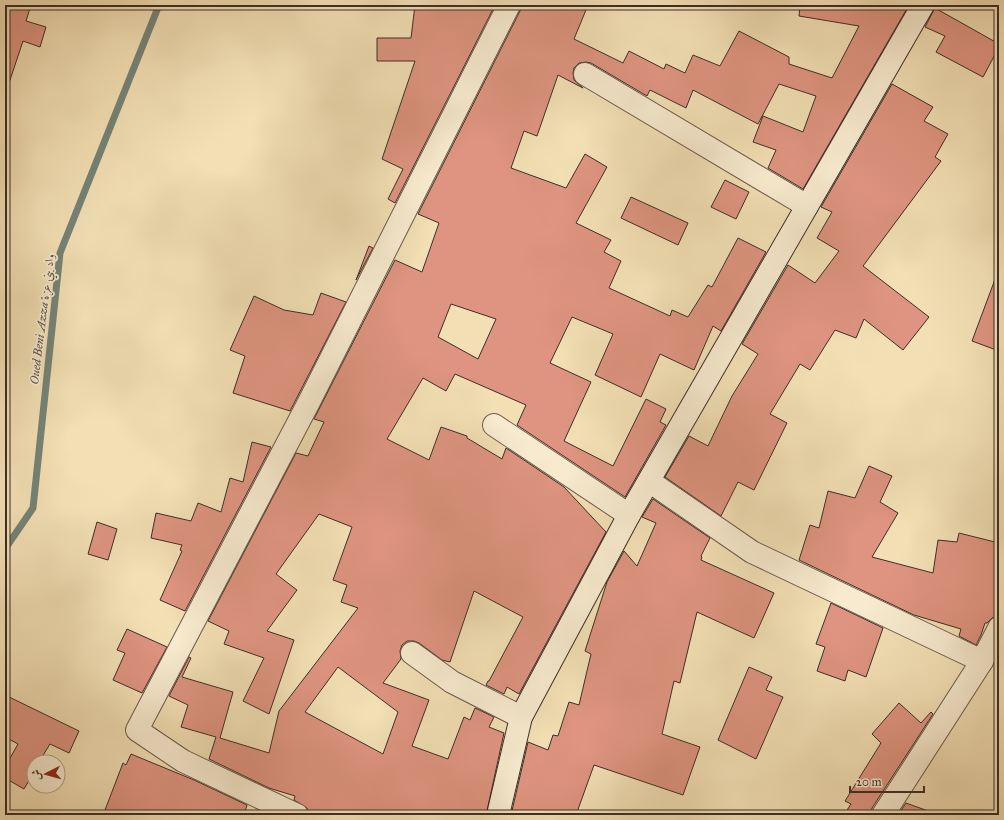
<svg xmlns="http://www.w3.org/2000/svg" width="1004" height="820" font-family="'IM FELL Great Primer',Amiri,serif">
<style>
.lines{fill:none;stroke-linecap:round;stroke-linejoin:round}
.stream{stroke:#758478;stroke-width:7}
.building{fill:#de9480;stroke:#3d2e28;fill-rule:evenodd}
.street-casing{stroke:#6a5a4b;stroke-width:24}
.secondary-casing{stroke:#3d2e28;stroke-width:24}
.street{stroke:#f7eace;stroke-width:22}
.secondary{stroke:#f7eace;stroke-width:22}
.labels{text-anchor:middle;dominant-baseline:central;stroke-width:3.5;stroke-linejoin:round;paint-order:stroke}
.water-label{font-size:12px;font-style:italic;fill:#545249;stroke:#f7eace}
</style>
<rect width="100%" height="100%" fill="#f2dfb4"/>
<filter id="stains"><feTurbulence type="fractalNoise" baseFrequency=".005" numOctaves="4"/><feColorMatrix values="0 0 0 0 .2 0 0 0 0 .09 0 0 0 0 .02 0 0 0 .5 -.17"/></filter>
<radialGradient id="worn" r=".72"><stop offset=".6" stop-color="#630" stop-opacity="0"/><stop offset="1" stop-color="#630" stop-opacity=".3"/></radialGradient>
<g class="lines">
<!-- stream -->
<polyline class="stream" points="5,549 33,508 60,253 159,5"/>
</g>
<!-- building -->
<g class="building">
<polygon points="5,5 31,5 26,21 46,27 40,47 23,41 9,83 5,83"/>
<polygon points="415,5 495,5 395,203 388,199 403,169 382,159 415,61 377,61 377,38 411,38"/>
<path d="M521,5H588L574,39L623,63L629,51L664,69L666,64L685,73L693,55L720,66L739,31L789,57V64L832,78L859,26L799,16L800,5H909L803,189L768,168L776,150L753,142L763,116L803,132L816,96L779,84L758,124L693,90L686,108L650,90L647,96L591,63L586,62L579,63L574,68L573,73L574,80L583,88L558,75L537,136L524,131L511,168L566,188L585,154L607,167L576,223L611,240L604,252L621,261L609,288L670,316L672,310L688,317L708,285L712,287L738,238L766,252L721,331L713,326L694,370L660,354L641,397L595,375L613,334L572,317L550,363L591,382L564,441L613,466L646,399L666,409L660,422L666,425L625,497L517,425L526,405L455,374L446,391L423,378L387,439L429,460L441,427L467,436V438L502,459L506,448L564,487L606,532L519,694L507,687L504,694L486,685L488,681H489L523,617L474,591L450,662L442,660L419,643L414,641H407L402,645L400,651L401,659L383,683L429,700L412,746L448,759L464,717L470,720L475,708L494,717L489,727L504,733L486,815H309L307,808L294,800L295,796L269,788L209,759L216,737L181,727L188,705L169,696L189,657L191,658L182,677L233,692L220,738L269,753L279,711L358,608L341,602L347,585L333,580L352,527L319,514L276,574L297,590L267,631L294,640L269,714L243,701L264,658L224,644L229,631L208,621L296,453L308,456L324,422L314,419L395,260L422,272L439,223L418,214L520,11ZM451,304L496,319L478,359L438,337ZM338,667L398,712L383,754L305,712Z"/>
<polygon points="935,8 999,44 999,47 983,77 936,52 945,36 925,27"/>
<polygon points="892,84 933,107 924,121 948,134 935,157 941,161 863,266 929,317 903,350 864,319 856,338 835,330 810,370 800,364 770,414 787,423 754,490 738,482 721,516 665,477 689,436 708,446 732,396 758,354 742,344 788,265 815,283 839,251 817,238 832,212 821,207"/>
<polygon points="725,180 749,192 736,219 711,207"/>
<polygon points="631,197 688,223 678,245 621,218"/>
<polygon points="369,246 373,248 356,280"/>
<polygon points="997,274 999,274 999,351 972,341"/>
<polygon points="321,293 346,302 290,411 233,393 245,356 230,350 254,296 284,310 313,315"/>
<polygon points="252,442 271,447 185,611 160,600 182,551 180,550 182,545 151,538 156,513 191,521 198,503 221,512 230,478 243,482"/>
<polygon points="869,466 892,476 880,502 898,513 872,557 933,573 938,540 957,542 959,533 999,543 999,616 992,618 987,623 985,623 981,635 976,645 959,636 961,629 914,615 799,560 810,525 819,528 828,491 855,498"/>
<polygon points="653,499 710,538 701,556 702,557 701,560 774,593 754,638 697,612 680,683 674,681 662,734 700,747 683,795 594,765 576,815 511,815 528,742 548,750 553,735 558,736 569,702 579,705 591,654 585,651 607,582 624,551 637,566 656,523 642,517"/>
<polygon points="97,522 117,529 108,560 88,554"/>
<polygon points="831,603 883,628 866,677 848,670 845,681 817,671 825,647 816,644"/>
<polygon points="127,629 167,647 142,693 113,680 125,653 117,650"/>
<polygon points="749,667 772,677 766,690 783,697 756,759 718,740"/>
<polygon points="5,695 79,731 69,753 50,744 39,762 34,762 34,772 24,789 5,778 5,767 18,744 5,737"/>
<polygon points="899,703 921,723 931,712 933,714 872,808 871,815 844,815 851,804 845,801 881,743 872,734"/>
<polygon points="131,754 194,780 247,805 244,815 118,815 105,810 123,763 126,765"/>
<polygon points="906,803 931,812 931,815 898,815"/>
</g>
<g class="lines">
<defs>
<g id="street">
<polyline points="585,74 807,206"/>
<polyline points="494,425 629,515"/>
<polyline points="649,481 752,552 982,661"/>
<polyline points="412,653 452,682 521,717"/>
<polyline points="297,815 183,761 137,730 309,402 509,5"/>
<polyline points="883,815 982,661 999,628"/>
</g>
<polyline id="secondary" points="498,815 521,717 629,515 923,5"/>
</defs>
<!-- street casing -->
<use href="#street" class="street-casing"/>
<!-- secondary casing -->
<use href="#secondary" class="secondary-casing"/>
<!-- street -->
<use href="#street" class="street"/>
<!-- secondary -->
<use href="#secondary" class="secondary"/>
</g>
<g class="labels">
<!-- water labels -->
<g class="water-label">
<text transform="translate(42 319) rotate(-83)">Oued Beni Azza واد بني عزة</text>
</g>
</g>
<!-- margin -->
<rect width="1004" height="820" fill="none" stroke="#f2dfb4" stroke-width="20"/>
<rect x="6" y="6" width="992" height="808" fill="none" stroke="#3d2e28" stroke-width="2"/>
<rect x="10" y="10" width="984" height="800" fill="none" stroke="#3d2e28"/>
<!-- north arrow -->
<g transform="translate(46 774) rotate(264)"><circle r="19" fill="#f7eace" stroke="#ad9f8c"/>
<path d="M0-3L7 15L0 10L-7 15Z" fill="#8f2418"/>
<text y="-6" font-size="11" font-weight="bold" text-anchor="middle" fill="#3d2e28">ش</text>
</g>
<!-- scale -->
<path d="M850 786v6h74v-6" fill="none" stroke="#3d2e28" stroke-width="2"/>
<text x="856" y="786" font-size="12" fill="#3d2e28" stroke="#f7eace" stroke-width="3" paint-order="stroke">20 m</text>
<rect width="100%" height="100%" filter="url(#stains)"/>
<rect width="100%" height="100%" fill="url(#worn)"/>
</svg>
